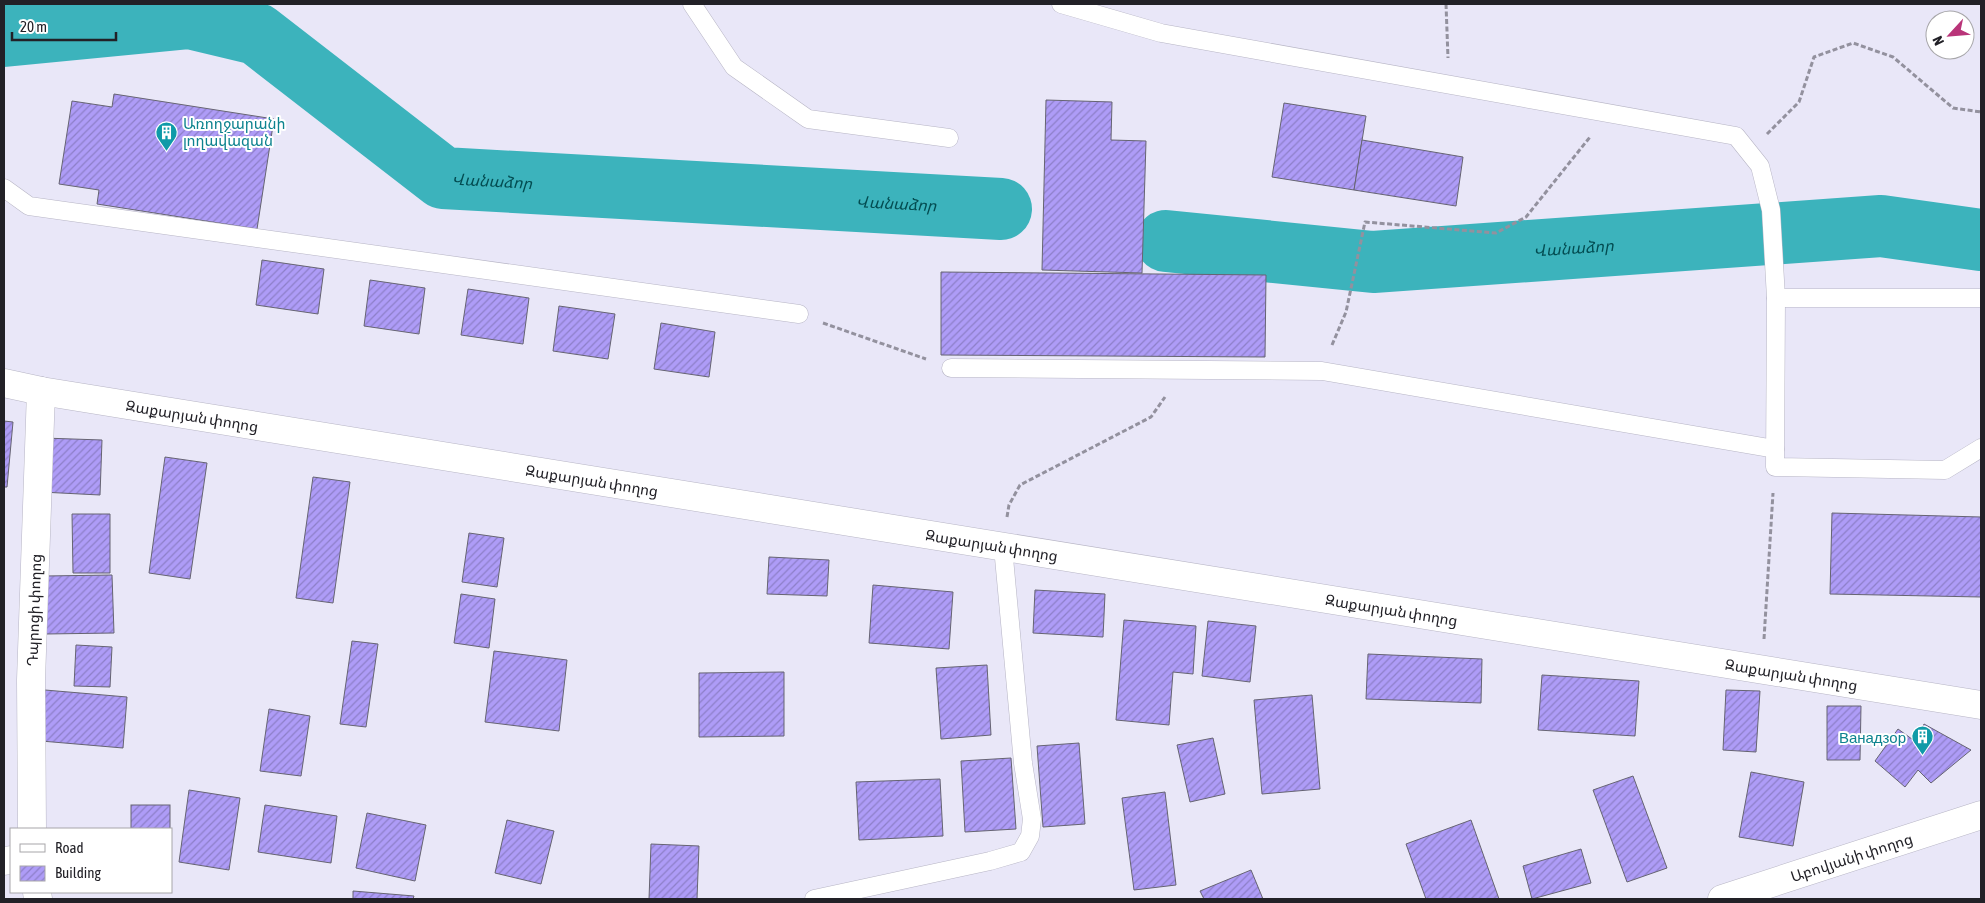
<svg xmlns="http://www.w3.org/2000/svg" width="1985" height="903" font-family="'Asap Condensed','Noto Sans Armenian',sans-serif">
<style>
.lines{fill:none;stroke-linecap:round;stroke-linejoin:round}
.river{stroke:#3cb3bc;stroke-width:62}
.building{fill:url(#building-hatch);stroke:#666472}
.service-casing{stroke:#b7b5c5;stroke-width:19}
.minor-casing{stroke:#b7b5c5;stroke-width:29}
.tertiary-casing{stroke:#b7b5c5;stroke-width:29}
.path{stroke:#93919e;stroke-width:3;stroke-dasharray:5 2.5;stroke-linecap:butt}
.service{stroke:#fff;stroke-width:18}
.minor{stroke:#fff;stroke-width:28}
.tertiary{stroke:#fff;stroke-width:28}
.labels{text-anchor:middle;dominant-baseline:central;stroke-width:4;stroke-linejoin:round;paint-order:stroke}
.culture-label{font-size:15px;fill:#0d838f;stroke:#fff;text-anchor:start}
.street-label{font-size:15px;fill:#222127;stroke:#fff}
.water-label{font-size:16px;font-style:italic;fill:#034c51;stroke:#fff}
</style>
<defs>
<pattern id="building-hatch" width="6" height="6" patternUnits="userSpaceOnUse" patternTransform="scale(1.25)"><rect width="6" height="6" fill="#ae9cf7"/><path d="M-1 1l2-2M0 6l6-6M5 7l2-2" fill="none" stroke="#8d7fc8"/></pattern>
</defs>
<rect width="100%" height="100%" fill="#e9e7f8"/>
<g class="lines">
<!-- river -->
<g class="river">
<path id="s1" d="M4,36L190,18L257,34L443,178L1001,209"/>
<path id="s2" d="M1166,241L1373,262L1881,226L1981,240"/>
</g>
</g>
<!-- building -->
<g class="building">
<polygon points="114,94 274,119 257,229 97,204 99,190 59,184 72,101 112,107"/>
<polygon points="1046,100 1112,102 1111,140 1146,141 1142,273 1042,270"/>
<polygon points="1284,103 1366,116 1354,190 1272,177"/>
<polygon points="1362,140 1463,157 1456,206 1354,190"/>
<polygon points="262,260 324,269 318,314 256,305"/>
<polygon points="941,272 1266,275 1265,357 941,355"/>
<polygon points="370,280 425,288 419,334 364,326"/>
<polygon points="468,289 529,298 523,344 461,335"/>
<polygon points="559,306 615,314 608,359 553,351"/>
<polygon points="661,323 715,332 709,377 654,369"/>
<polygon points="4,421 13,422 7,487 4,487"/>
<polygon points="43,438 102,440 100,495 41,492"/>
<polygon points="165,457 207,463 190,579 149,573"/>
<polygon points="313,477 350,482 333,603 296,598"/>
<polygon points="1832,513 1981,517 1981,597 1830,594"/>
<polygon points="72,514 110,514 110,573 73,573"/>
<polygon points="469,533 504,538 497,587 462,582"/>
<polygon points="769,557 829,560 827,596 767,594"/>
<polygon points="112,575 114,633 46,634 45,576"/>
<polygon points="873,585 953,592 949,649 869,643"/>
<polygon points="1035,590 1105,594 1103,637 1033,633"/>
<polygon points="461,594 495,599 489,648 454,643"/>
<polygon points="1124,620 1196,626 1193,674 1173,672 1169,725 1116,720"/>
<polygon points="1208,621 1256,626 1250,682 1202,676"/>
<polygon points="352,641 378,644 366,727 340,724"/>
<polygon points="76,645 112,647 110,687 74,686"/>
<polygon points="494,651 567,660 559,731 485,722"/>
<polygon points="1368,654 1482,659 1481,703 1366,699"/>
<polygon points="987,665 991,735 941,739 936,668"/>
<polygon points="784,672 784,736 699,737 699,673"/>
<polygon points="1542,675 1639,681 1635,736 1538,730"/>
<polygon points="45,690 127,697 123,748 41,741"/>
<polygon points="1726,690 1760,691 1756,752 1723,750"/>
<polygon points="1312,695 1320,789 1262,794 1254,700"/>
<polygon points="1827,706 1861,706 1860,760 1827,760"/>
<polygon points="269,709 310,716 301,776 260,771"/>
<polygon points="1924,724 1971,750 1931,783 1918,770 1905,787 1875,761 1898,729 1916,742"/>
<polygon points="1213,738 1225,794 1190,802 1177,745"/>
<polygon points="1079,743 1085,824 1043,827 1037,746"/>
<polygon points="1011,758 1016,829 965,832 961,761"/>
<polygon points="1751,772 1804,782 1793,846 1739,837"/>
<polygon points="1633,776 1667,868 1627,882 1593,790"/>
<polygon points="940,779 943,836 859,840 856,782"/>
<polygon points="189,790 240,798 229,870 179,862"/>
<polygon points="1165,792 1176,885 1134,890 1122,798"/>
<rect x="131" y="805" width="39" height="24"/>
<polygon points="265,805 337,816 331,863 258,852"/>
<polygon points="367,813 426,825 415,881 356,868"/>
<polygon points="507,820 554,831 541,884 495,873"/>
<polygon points="1471,820 1499,899 1426,899 1406,844"/>
<polygon points="651,844 699,846 697,899 649,899"/>
<polygon points="1581,849 1591,883 1532,899 1523,866"/>
<polygon points="1251,870 1263,899 1204,899 1200,891"/>
<polygon points="353,891 414,896 413,899 353,899"/>
</g>
<g class="lines">
<defs>
<g id="service">
<polyline points="692,4 734,67 808,119 949,138"/>
<polyline points="1061,4 1161,33 1736,136 1760,166 1771,210 1776,298 1775,467 1945,470 1981,448"/>
<polyline points="4,188 29,206 799,314"/>
<polyline points="1776,298 1981,298"/>
<polyline points="951,368 1322,371 1775,449"/>
<polyline points="814,899 990,861 1021,852 1030,836 1032,819 1023,763 1003,547"/>
</g>
<g id="minor">
<path id="s3" d="M4,383L41,391L1981,705"/>
<path id="s4" d="M32,829L31,680L41,391"/>
<polyline points="4,861 11,860"/>
<polyline points="37,892 38,899"/>
</g>
<g id="tertiary">
<path id="s5" d="M1722,899L1981,815"/>
</g>
</defs>
<!-- service casing -->
<use href="#service" class="service-casing"/>
<!-- minor casing -->
<use href="#minor" class="minor-casing"/>
<!-- tertiary casing -->
<use href="#tertiary" class="tertiary-casing"/>
<!-- path -->
<g class="path">
<polyline points="1446,4 1448,58"/>
<polyline points="1767,134 1799,102 1814,57 1853,43 1893,57 1953,108 1981,112"/>
<polyline points="823,323 926,359"/>
<polyline points="1332,345 1346,312 1365,222 1496,233 1526,217 1590,137"/>
<polyline points="1007,517 1009,505 1020,485 1151,417 1165,397"/>
<polyline points="1764,639 1773,493"/>
</g>
<!-- service -->
<use href="#service" class="service"/>
<!-- minor -->
<use href="#minor" class="minor"/>
<!-- tertiary -->
<use href="#tertiary" class="tertiary"/>
</g>
<!-- icons -->
<defs>
<symbol id="building-pin" viewBox="-11 -11 22 30"><path d="M0 17L-7.5 6A9.5 9.5 0 1 1 7.5 6Z" fill="#0f9aa8" stroke="#fff"/><path d="M-4-6H4V6H1V3H-1V6H-4ZM-2.5-4.3h1.7v1.8h-1.7ZM.8-4.3h1.7v1.8H.8ZM-2.5-1h1.7V.8h-1.7ZM.8-1h1.7V.8H.8Z" fill="#fff"/></symbol>
</defs>
<g fill-rule="evenodd">
<use href="#building-pin" x="154" y="120" width="25" height="34"/>
<use href="#building-pin" x="1910" y="724" width="25" height="34"/>
</g>
<g class="labels">
<!-- culture labels -->
<g class="culture-label">
<text x="183" y="123">Առողջարանի<tspan x="183" dy="17">լողավազան</tspan></text>
<text x="1906" y="737" text-anchor="end">Ванадзор</text>
</g>
<!-- street labels -->
<g class="street-label">
<text stroke="none"><textPath href="#s3" startOffset="191">Զաքարյան փողոց</textPath></text>
<text stroke="none"><textPath href="#s3" startOffset="596">Զաքարյան փողոց</textPath></text>
<text stroke="none"><textPath href="#s3" startOffset="1001">Զաքարյան փողոց</textPath></text>
<text stroke="none"><textPath href="#s4" startOffset="219">Դպրոցի փողոց</textPath></text>
<text stroke="none"><textPath href="#s3" startOffset="1406">Զաքարյան փողոց</textPath></text>
<text stroke="none"><textPath href="#s3" startOffset="1811">Զաքարյան փողոց</textPath></text>
<text stroke="none"><textPath href="#s5" startOffset="136">Աբովյանի փողոց</textPath></text>
</g>
<!-- water labels -->
<g class="water-label">
<text stroke="none"><textPath href="#s1" startOffset="540">Վանաձոր</textPath></text>
<text stroke="none"><textPath href="#s1" startOffset="945">Վանաձոր</textPath></text>
<text stroke="none"><textPath href="#s2" startOffset="409">Վանաձոր</textPath></text>
</g>
</g>
<!-- border -->
<rect width="1985" height="903" fill="none" stroke="#222127" stroke-width="10"/>
<!-- legend -->
<rect x="10" y="828" width="162" height="65" fill="#ffffff" stroke="#a7a6a9"/>
<rect x="20" y="844" width="25" height="8" fill="#ffffff" stroke="#a7a6a9"/>
<text x="55" y="853" font-size="15" fill="#222127">Road</text>
<rect x="20" y="866" width="25" height="15" fill="url(#building-hatch)" stroke="#a7a6a9"/>
<text x="55" y="878" font-size="15" fill="#222127">Building</text>
<!-- north arrow -->
<g transform="translate(1950 35) rotate(244)"><circle r="24" fill="#ffffff" stroke="#a7a6a9"/>
<path d="M0-4L9 19L0 12L-9 19Z" fill="#b93479"/>
<text y="-8" font-size="14" font-weight="bold" text-anchor="middle" fill="#222127">N</text>
</g>
<!-- scale -->
<path d="M12 32v8h104v-8" fill="none" stroke="#222127" stroke-width="2.5"/>
<text x="20" y="32" font-size="15" fill="#222127" stroke="#ffffff" stroke-width="4" paint-order="stroke">20 m</text>
</svg>
